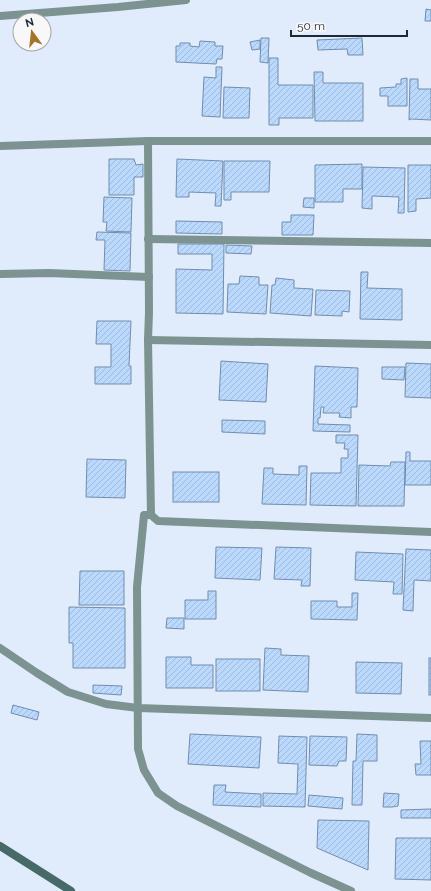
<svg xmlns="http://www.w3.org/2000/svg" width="431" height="891" font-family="Raleway,sans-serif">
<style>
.building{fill:url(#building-hatch);stroke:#718dae}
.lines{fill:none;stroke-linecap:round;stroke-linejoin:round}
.minor{stroke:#7c9392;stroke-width:8}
.secondary{stroke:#476a68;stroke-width:8}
</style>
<defs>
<pattern id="building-hatch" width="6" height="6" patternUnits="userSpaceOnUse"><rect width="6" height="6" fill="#bbd9fd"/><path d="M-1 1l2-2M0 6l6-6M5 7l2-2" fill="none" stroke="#a0bad9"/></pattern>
</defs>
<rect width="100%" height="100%" fill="#e0ecfb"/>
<!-- building -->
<g class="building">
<polygon points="426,9 431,10 431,21 425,21"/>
<polygon points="261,38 269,38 268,63 260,62"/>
<polygon points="362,38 363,55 348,55 347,49 318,50 317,40"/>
<polygon points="260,40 260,49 252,50 250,42"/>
<polygon points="200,41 215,42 215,46 223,46 222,59 217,59 216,64 176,62 176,46 180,46 180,43 190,43 190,46 199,47"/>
<polygon points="269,58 278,58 278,85 313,85 313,118 279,118 279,125 269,125"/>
<polygon points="216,67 222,67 220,117 202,116 204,77 216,78"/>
<polygon points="314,72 323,72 323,83 363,83 363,121 315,121"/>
<polygon points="407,78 407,106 388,106 388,96 380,96 380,88 396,87 396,84 401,84 401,79"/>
<polygon points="410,79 418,79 418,89 431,89 431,120 411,119 409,120"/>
<polygon points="224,87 250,88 249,118 223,118"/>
<polygon points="109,159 134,159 136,165 143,164 143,177 134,177 134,195 109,195"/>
<polygon points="177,159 223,161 221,206 215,206 216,193 189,192 189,197 176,197"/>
<polygon points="224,161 270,161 269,192 231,192 231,200 224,200"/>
<polygon points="362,164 362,189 343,189 343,202 315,202 315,165"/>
<polygon points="408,165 431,165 431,198 416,199 416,211 408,212"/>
<polygon points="363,167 405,168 404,213 398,213 399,197 372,196 372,209 362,208"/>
<polygon points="104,197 132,198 131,232 106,231 107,222 103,222"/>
<polygon points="304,198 314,198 314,208 303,207"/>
<polygon points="291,215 314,215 313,235 282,235 282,222 291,222"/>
<polygon points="176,221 222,222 222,234 176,233"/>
<polygon points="97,232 131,233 130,271 104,270 105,240 96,240"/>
<polygon points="178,244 224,244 223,314 176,313 176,269 212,270 212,254 178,254"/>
<polygon points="226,245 252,246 251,254 226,253"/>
<polygon points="361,272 368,272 367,288 402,289 402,320 360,319"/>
<polygon points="240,276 259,277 259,285 268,285 266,314 227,312 228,284 239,284"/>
<polygon points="276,278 294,280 294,288 313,289 311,316 270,313 272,285 275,285"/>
<polygon points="316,290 350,291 349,312 342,311 342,316 315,315"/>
<polygon points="97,321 131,321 129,366 131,366 131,384 95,384 95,367 111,367 111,344 96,344"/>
<polygon points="221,361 268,364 266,402 219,400"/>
<polygon points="406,363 431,364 431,398 405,397"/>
<polygon points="315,366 358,368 357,407 351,407 351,418 339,417 340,413 323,413 324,407 321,407 320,418 318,418 318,424 350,425 350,432 313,431"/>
<polygon points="382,367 405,367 404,380 382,379"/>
<polygon points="222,420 265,421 265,434 222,432"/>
<polygon points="336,435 358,435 356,506 310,505 311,473 341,473 341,458 348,458 348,449 344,449 345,443 336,443"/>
<polygon points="406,452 410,452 410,461 431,461 431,485 405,485"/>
<polygon points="87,459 126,460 125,498 86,497"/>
<polygon points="391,462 405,462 404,506 358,506 359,465 390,466"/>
<polygon points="299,466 307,466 306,505 262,504 264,468 273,468 273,474 299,475"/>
<rect x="173" y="472" width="46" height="30"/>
<polygon points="216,547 262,548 260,580 215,578"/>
<polygon points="276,547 311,548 310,586 301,586 302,580 274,579"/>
<polygon points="406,549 431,550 431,581 414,580 413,611 403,610"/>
<polygon points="356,552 403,554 402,594 393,594 394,582 355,580"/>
<polygon points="80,571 124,571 124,605 79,605"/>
<polygon points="208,591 216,591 216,619 185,619 185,600 208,600"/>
<polygon points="352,593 358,593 357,620 311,619 311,601 337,601 337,607 352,607"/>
<polygon points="69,607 125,608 125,668 73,668 73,643 69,643"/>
<polygon points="167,618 184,618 184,629 166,628"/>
<polygon points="265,648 281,649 281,655 309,656 308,692 263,690"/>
<polygon points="166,657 191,657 191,665 213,665 213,688 166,688"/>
<rect x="429" y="658" width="2" height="37"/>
<rect x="216" y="659" width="44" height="32"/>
<polygon points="356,662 402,663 401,694 356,693"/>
<polygon points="93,685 122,686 121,695 93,693"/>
<polygon points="13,705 39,712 37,720 11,713"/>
<polygon points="190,734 261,737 259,768 188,764"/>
<polygon points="357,734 377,735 377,761 363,761 362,805 352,805 353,761 356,761"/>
<polygon points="279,736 307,737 305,807 263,806 263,793 297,794 298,764 278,763"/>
<polygon points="310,736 347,737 346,761 339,761 337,766 309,765"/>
<polygon points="420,741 431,741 431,775 416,775 415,764 421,764"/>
<polygon points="214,785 226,785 225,792 261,794 261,807 213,805"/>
<polygon points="384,793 399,794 398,806 392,807 383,807"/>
<polygon points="309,795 343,798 342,809 308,806"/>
<polygon points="431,809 431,818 401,818 401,810"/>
<polygon points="318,820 369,821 368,870 317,848"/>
<polygon points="396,838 431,838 431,880 395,879"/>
</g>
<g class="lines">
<!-- minor -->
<g class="minor">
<polyline points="0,16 118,7 186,0"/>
<polyline points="431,141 148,141 149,312 148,340 151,515 158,521 431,532"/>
<polyline points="0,146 148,141"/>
<polyline points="148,239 431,243"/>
<polyline points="0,274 49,273 149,277"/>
<polyline points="148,340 431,345"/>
<polyline points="151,515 144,515 137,587 138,749 144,770 158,793 177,806 311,873 351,891"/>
<polyline points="0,648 37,673 68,692 106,704 138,708 431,718"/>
</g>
<!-- secondary -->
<polyline class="secondary" points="0,846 71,891"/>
</g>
<!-- north arrow -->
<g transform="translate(32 32) rotate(345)"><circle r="19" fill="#f8f8f8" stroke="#a1a5aa"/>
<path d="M0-3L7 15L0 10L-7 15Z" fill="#a5732a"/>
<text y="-6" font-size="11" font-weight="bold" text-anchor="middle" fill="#1e2936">N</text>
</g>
<!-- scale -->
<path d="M291 30v6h116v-6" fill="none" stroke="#1e2936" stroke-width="2"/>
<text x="297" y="30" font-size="12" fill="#1e2936" stroke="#f8f8f8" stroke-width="3" paint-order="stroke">50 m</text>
</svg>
